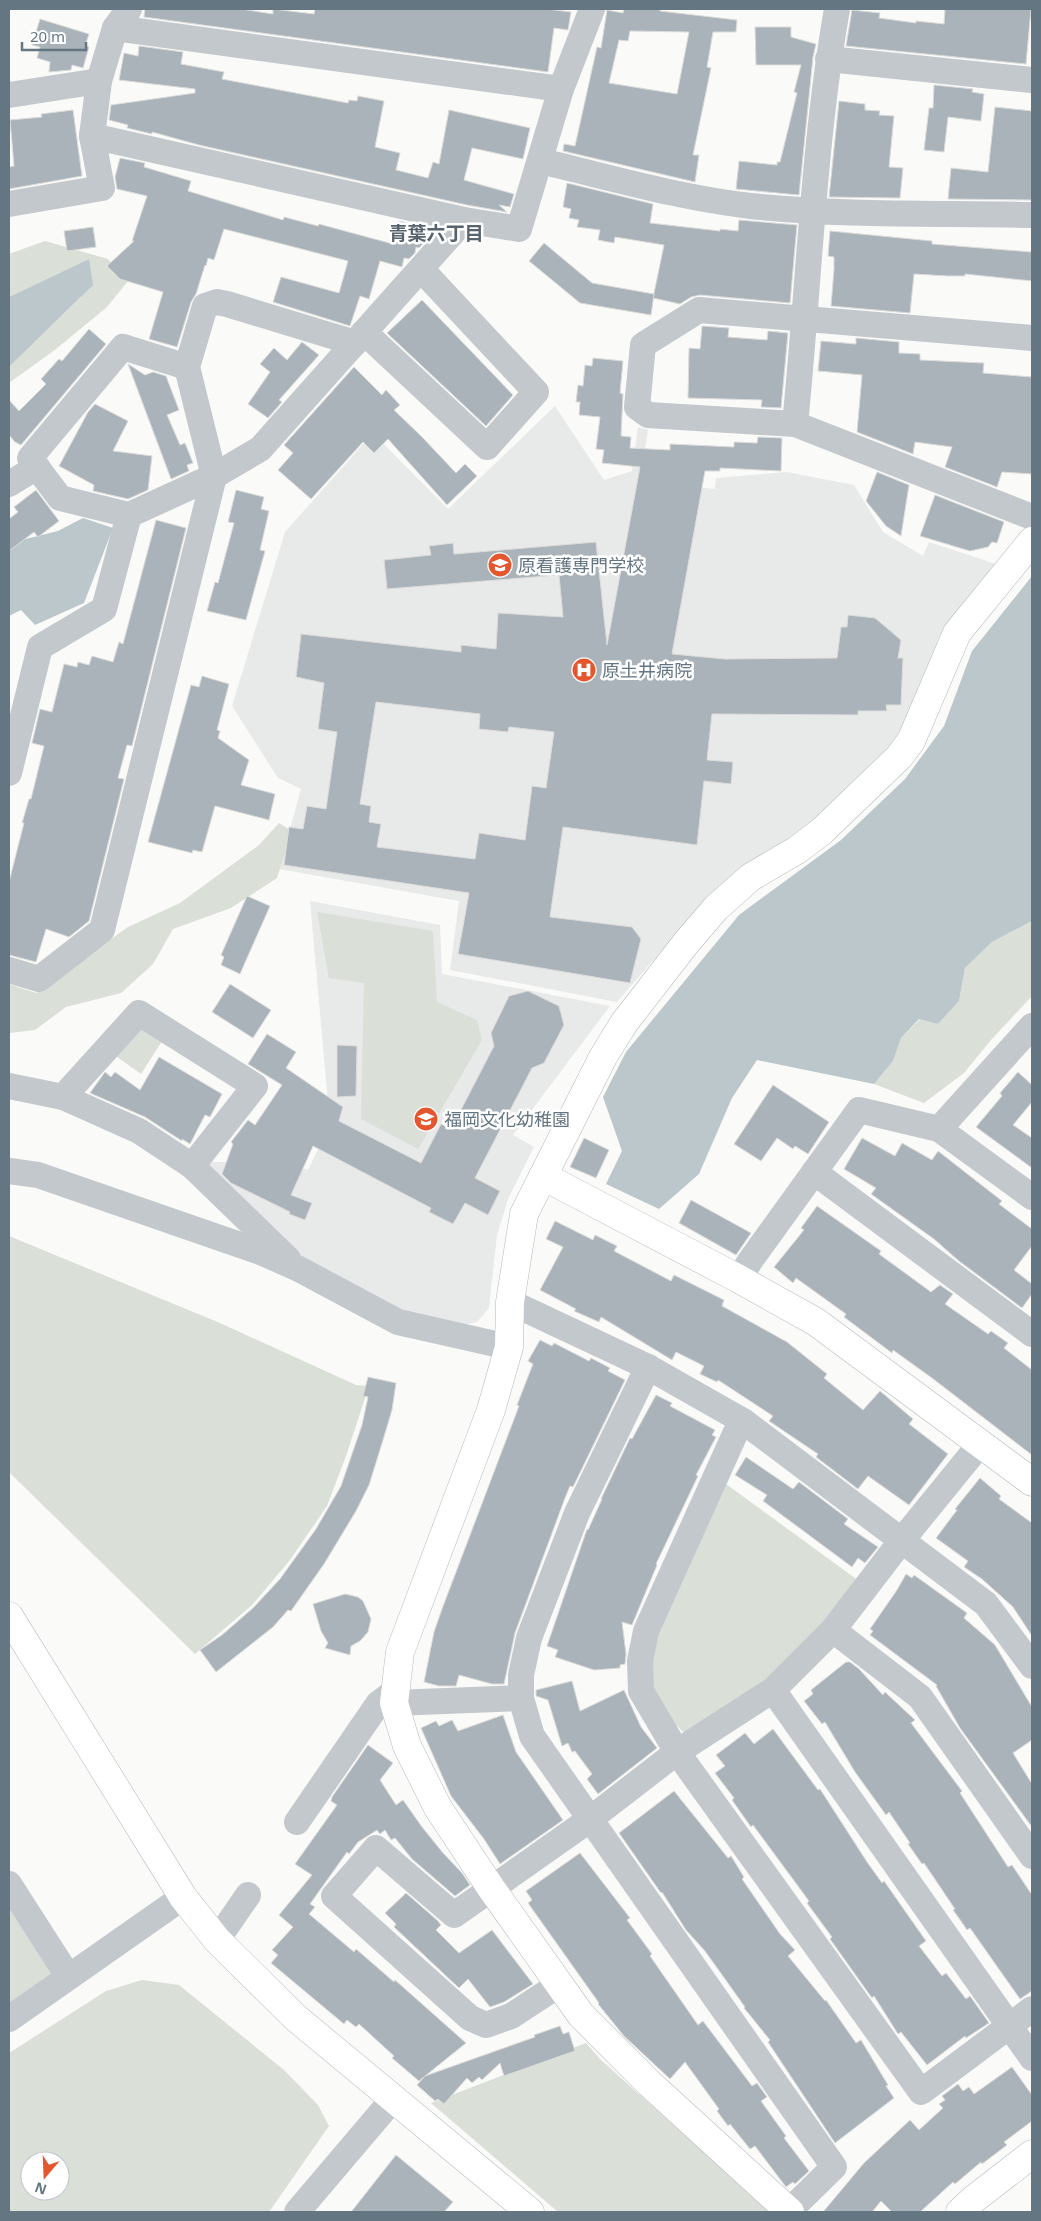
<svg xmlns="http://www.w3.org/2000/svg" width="1041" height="2221" font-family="'Noto Sans','Noto Sans JP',sans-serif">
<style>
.built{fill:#e8e9e9}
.green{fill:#dadfd7;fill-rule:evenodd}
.water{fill:#bbc7cb}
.building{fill:#aab3b9;stroke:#dcdcda;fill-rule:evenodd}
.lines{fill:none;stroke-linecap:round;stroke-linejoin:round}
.secondary-casing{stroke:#b3babf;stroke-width:29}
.street{stroke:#c3c8cc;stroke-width:26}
.secondary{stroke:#fff;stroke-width:28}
.labels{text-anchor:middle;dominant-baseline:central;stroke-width:5;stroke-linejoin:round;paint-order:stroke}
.poi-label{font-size:18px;fill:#657683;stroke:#fff;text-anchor:start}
.neighbourhood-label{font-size:19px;font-weight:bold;fill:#57646e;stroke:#fff}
</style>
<rect width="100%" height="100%" fill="#fafaf8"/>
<!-- built -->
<g class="built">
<polygon points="555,406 604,480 632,471 638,427 648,430 640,480 715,489 716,478 787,472 854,485 883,532 923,556 929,542 999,565 940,635 895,747 806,835 670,941 617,1002 450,970 459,901 279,869 301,789 278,778 232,706 285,532 373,433 448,509"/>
<polygon points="310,901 440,925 442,974 610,1006 513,1135 534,1147 508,1199 497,1235 489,1308 477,1322 457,1326 405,1313 323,1274 207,1177 202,1162 236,1162 268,1155 308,1170 325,1135 328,1102"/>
</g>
<!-- green -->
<g class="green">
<polygon points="45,241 108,259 128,281 107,307 56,349 9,383 9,367 81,297 89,259 9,297 9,254"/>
<polygon points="279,823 292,831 277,878 231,908 173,929 153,964 121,993 66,1007 35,1030 9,1033 9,984 36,993 128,927 180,903 259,845"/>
<polygon points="317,912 433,931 437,1002 477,1020 482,1040 418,1149 361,1119 364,983 329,978"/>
<polygon points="1032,921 1032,996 991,1040 964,1073 924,1103 874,1084 893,1061 901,1038 920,1019 938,1024 959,1001 965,968 992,942"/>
<polygon points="141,1023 164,1038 141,1074 113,1054"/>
<polygon points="9,1236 220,1323 356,1385 369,1386 346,1456 327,1506 290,1560 252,1605 195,1654 9,1472"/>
<polygon points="726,1484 859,1581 825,1626 762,1685 684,1733 656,1704 647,1674 655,1637"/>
<polygon points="9,1897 55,1969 52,1979 9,2007"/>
<path d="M142,1980L179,1985L284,2070L318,2105L329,2126L269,2212H9V2053L106,1991ZM30,2161H60V2191H30Z"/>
<polygon points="586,2043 601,2060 770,2212 558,2212 431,2103"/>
</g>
<!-- water -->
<g class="water">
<polygon points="89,259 93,285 9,367 9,297"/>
<polygon points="83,518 113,528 84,603 35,625 21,610 9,616 9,543 58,531"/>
<polygon points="1032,576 1032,921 992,942 965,968 959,1001 938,1024 919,1019 901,1038 893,1061 874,1084 757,1060 732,1098 699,1174 659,1209 606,1184 622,1151 603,1097 626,1052 739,915 841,840 905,779 944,726 972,651"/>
</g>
<!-- building -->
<g class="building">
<polygon points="145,9 241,9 273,14 273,9 314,14 315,9 546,9 571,12 568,30 554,28 548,72 144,17"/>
<path d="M624,9H660V11L737,20L736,32H713L707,67L711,68L693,155H699L695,182L563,151L564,144L575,146L597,47L601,48L607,10L623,13ZM630,31L689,32L677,94L609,83L619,40L628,41Z"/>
<polygon points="945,9 1031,9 1026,64 846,46 852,10 880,13 879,18 916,23 916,21 944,24"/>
<polygon points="40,19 89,34 85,46 89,47 83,68 72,65 71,70 49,72 50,62 37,58 40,47 32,45"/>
<polygon points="755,27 791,27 791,37 816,44 813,57 799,195 736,189 739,161 777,165 777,162 780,162 797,93 794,92 801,65 756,65"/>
<polygon points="139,46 183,52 181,64 224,72 222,79 348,103 349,100 357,101 358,96 384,101 375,147 400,153 396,170 428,178 433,162 439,164 449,110 530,128 523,159 472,148 464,180 514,194 510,207 499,205 507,212 467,205 199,145 152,132 152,134 127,128 128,125 109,120 111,105 195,93 195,89 119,80 124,53 138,56"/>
<polygon points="934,85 973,89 972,92 984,94 981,121 948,117 944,152 924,150 929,108 933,108"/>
<polygon points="839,101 865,104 865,110 880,111 879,115 894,116 889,167 903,168 900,198 829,197"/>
<polygon points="995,107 1032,111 1032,200 948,199 951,168 988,172"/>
<polygon points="73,110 82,176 9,189 9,167 14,166 10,120 42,117 41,114"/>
<polygon points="120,158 145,163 144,167 191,181 188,191 283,220 284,217 318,226 319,224 393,244 399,221 430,228 427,239 419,248 416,247 415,253 409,259 404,258 402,267 380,261 369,299 360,296 350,326 273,302 281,277 339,293 348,261 224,229 214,260 208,258 206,266 205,265 196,294 191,302 177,347 149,339 163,292 120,279 107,266 134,241 132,241 147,196 117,189 115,177"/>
<polygon points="567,183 653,204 650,223 720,231 720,229 738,231 739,220 797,225 790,303 700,295 691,297 680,304 653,298 664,245 615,237 614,243 598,240 600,230 577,227 579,220 569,218 571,209 563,207"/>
<polygon points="93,227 96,247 67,251 64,231"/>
<polygon points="830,231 932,241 932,244 1032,252 1032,281 965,274 965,276 948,276 914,274 910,313 831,306 834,269 834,257 828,256"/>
<polygon points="544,243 592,283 654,294 651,315 580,303 529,261"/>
<polygon points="422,300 513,395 486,426 387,333"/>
<polygon points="702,326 729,328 728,337 767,340 768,331 788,333 781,408 761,407 762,400 688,398 689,348 700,349"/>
<polygon points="89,329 106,344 21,445 15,442 9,435 9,400 19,411 46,384 41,379 59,359 62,361"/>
<polygon points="856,338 899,342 899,353 920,354 920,360 984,363 983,373 1032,377 1032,474 1002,472 997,487 945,467 952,447 915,442 913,454 857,432 862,375 818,371 821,341 856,344"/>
<polygon points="302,342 319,355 279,400 282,402 268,418 248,404 270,372 260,364 274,348 287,360"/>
<path d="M593,358L623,361L620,393L623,394L621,436L631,437L630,448L670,450V444L734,447V442L757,443L758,437L782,438L781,471L720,468V471H705L672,654L725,659L837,658L841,627H847L848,615L875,618L901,640L898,658H903L901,705H886L887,711H858V715L712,714L707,760L733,762L731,784L704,781L697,845L563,827L550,917L632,927L641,939L630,983L458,954L469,893L284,865L289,827L303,829L307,806L326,809L337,732L318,729L324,683L296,677L301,634L461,652V645L496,649L498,613L563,617L559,575L387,589L384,560L431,555L429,546L453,543L454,554L596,542L607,645L640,467L602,463L604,450L596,449L600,417L579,415L580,402H576L578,385L583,386L585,365L592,366ZM376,702L480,714L479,729L508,732L509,727L554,732L546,788L532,786L525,840L479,833L475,859L377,847L381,824L369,822L371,806L360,804Z"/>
<polygon points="128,364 145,375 153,372 166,376 179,410 167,415 180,445 185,443 193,463 187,465 189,471 171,479"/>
<polygon points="354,367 382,395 386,390 400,405 394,410 422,437 456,473 465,464 477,476 447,505 388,439 374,453 363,442 311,499 278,470 293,453 284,445"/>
<polygon points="95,404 128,421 113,451 152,456 148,490 128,499 93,491 94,485 59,466 88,412"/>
<polygon points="877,472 909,485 901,536 886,526 866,501"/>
<polygon points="36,490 59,521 38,537 34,532 9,551 9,519 18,512 14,507"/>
<polygon points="236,490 264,497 261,509 269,511 260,550 265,551 246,620 207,611 215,582 218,583 234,523 228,522"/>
<polygon points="935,495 1004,522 997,543 992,542 988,547 970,551 920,536"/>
<polygon points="156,520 186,528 132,746 127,745 118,778 124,779 89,921 69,937 46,929 36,962 9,955 9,882 24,823 22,823 29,799 31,799 44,746 32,743 40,709 52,712 64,664 77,667 78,662 89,665 92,656 113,662 119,642 123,644"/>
<polygon points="202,676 229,684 217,730 220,731 218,738 249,760 241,785 275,794 269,820 215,806 202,852 193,850 192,853 148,842 191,685 199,687"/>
<polygon points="247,896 270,906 240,974 221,965 224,957 221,955"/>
<polygon points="230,984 271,1010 253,1038 212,1012"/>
<polygon points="528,991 559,1006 564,1025 544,1063 532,1068 475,1178 500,1191 488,1215 465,1203 453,1224 429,1212 431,1208 313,1146 291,1195 312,1203 305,1220 289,1214 290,1212 231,1183 222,1174 233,1144 231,1142 248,1120 255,1125 282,1085 248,1064 267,1034 296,1052 286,1068 343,1107 339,1121 421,1163 441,1124 451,1129 494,1046 491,1033 509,996"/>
<polygon points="337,1045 357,1046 356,1096 337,1097"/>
<polygon points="159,1057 222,1094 210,1117 205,1115 190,1144 182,1139 182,1141 145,1117 90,1093 105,1072 111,1077 115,1072 140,1090"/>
<polygon points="1018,1072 1032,1085 1032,1102 1013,1125 1032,1138 1032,1168 976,1127 1002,1096 1000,1093"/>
<polygon points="773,1085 829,1122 808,1154 795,1146 793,1149 777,1138 761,1161 734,1144"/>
<polygon points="584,1138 609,1150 596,1178 570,1167"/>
<polygon points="862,1138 895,1156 902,1143 932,1160 938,1151 1002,1201 999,1204 1032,1229 1032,1246 1014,1270 1032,1284 1032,1294 1022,1308 959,1261 934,1239 871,1194 876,1188 844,1169"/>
<polygon points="691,1200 751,1233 736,1255 679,1223"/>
<polygon points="817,1206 881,1251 879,1254 931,1292 940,1285 953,1294 945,1304 988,1334 991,1331 1008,1343 1004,1348 1032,1370 1032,1455 932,1378 893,1350 892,1353 844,1317 846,1314 796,1278 793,1283 774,1267 804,1230 801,1228"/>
<polygon points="555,1221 593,1240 595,1235 617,1246 614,1251 671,1281 674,1275 724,1300 722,1306 787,1342 827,1374 824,1378 863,1410 880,1391 913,1419 909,1424 948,1454 909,1505 868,1476 858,1489 816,1457 818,1454 769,1421 773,1416 718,1380 717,1382 700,1374 704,1366 676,1352 672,1360 601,1317 599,1322 574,1311 576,1309 540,1290 563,1247 546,1239"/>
<polygon points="540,1340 552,1346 554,1343 589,1361 591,1358 610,1368 608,1371 625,1380 573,1487 570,1486 565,1498 515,1633 504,1684 492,1684 459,1675 456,1686 439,1686 424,1682 434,1632 442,1609 519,1406 517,1405 533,1364 528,1361"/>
<polygon points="368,1377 396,1383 392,1410 383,1440 369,1485 356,1511 324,1564 291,1611 288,1610 273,1627 216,1672 200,1650 222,1635 253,1608 280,1579 316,1529 341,1486 362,1425 368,1397 363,1396"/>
<polygon points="656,1395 672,1403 670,1406 715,1430 712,1435 716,1437 696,1475 698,1476 656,1564 657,1565 632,1625 622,1622 626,1654 625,1664 620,1665 620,1668 594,1670 555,1657 558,1650 547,1646 587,1529 588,1530 602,1499 601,1499 630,1438 632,1439"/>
<polygon points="746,1457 793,1489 799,1482 848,1519 844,1524 878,1547 865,1563 858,1558 852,1567 763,1501 767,1495 735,1475"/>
<polygon points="980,1478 1001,1496 999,1499 1032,1523 1032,1636 1013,1607 982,1579 964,1567 968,1561 936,1538 957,1510 955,1509"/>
<polygon points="906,1574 912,1578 914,1575 967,1613 964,1618 995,1645 1032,1707 1032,1740 1013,1753 1032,1784 1032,1827 960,1728 936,1686 937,1685 870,1635 873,1631 870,1629 897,1590"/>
<polygon points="345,1594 358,1597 363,1601 371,1619 368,1632 360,1641 351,1646 350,1655 325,1648 328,1643 321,1631 313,1604"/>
<polygon points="846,1662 850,1662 859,1669 883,1695 885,1692 915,1720 911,1723 962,1791 960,1793 1008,1867 1012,1865 1032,1895 1032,1991 1020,1999 970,1928 967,1930 961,1921 953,1910 955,1909 924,1863 922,1864 908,1844 910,1843 889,1812 886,1815 855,1772 825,1722 822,1724 804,1701 813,1694 811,1690"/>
<polygon points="572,1681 580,1711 624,1690 641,1727 657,1748 598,1794 587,1779 592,1774 575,1751 572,1752 568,1743 562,1746 548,1700 536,1696 536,1690"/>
<polygon points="503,1715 516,1752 563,1820 500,1864 484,1839 451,1796 421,1728 436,1721 439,1726 452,1720 458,1731"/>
<polygon points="773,1729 818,1790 820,1789 867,1862 882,1883 884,1881 926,1941 919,1946 942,1976 946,1973 966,1999 970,1996 989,2023 966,2038 965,2036 927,2065 901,2032 898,2034 874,1996 872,1998 830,1939 832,1937 807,1903 809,1901 753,1825 751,1827 732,1800 734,1798 715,1773 725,1766 716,1755 745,1733 754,1744"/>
<polygon points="368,1745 393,1763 380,1780 396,1805 403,1800 422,1827 443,1853 462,1873 470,1885 455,1896 412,1859 395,1838 391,1840 385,1830 380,1834 377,1830 358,1842 349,1854 347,1852 310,1904 315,1907 309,1914 354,1952 356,1949 394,1982 395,1980 466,2043 425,2076 535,2037 534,2035 560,2026 563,2034 569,2032 575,2051 504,2076 500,2063 482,2080 479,2077 472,2083 467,2078 444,2104 438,2099 435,2101 417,2085 425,2076 419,2081 392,2058 394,2056 359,2024 356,2027 347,2020 344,2024 271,1963 278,1955 272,1950 293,1927 279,1915 312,1875 295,1864 337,1805 331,1801 332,1797"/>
<polygon points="674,1791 728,1858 731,1856 744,1877 742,1879 780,1934 795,1950 788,1956 825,2001 826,2000 856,2043 861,2040 888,2085 886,2086 894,2098 835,2143 768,2042 770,2040 744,2008 745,2007 705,1951 686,1930 662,1892 661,1893 619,1833"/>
<polygon points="580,1853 630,1918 627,1920 652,1954 650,1956 698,2025 703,2021 752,2086 757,2083 767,2097 761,2101 786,2136 784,2138 809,2171 795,2184 793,2182 786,2187 755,2146 750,2149 730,2124 728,2126 717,2111 719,2109 685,2062 670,2079 624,2036 598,2004 599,2003 528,1903 532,1900 526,1891"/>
<polygon points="406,1893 438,1921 441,1925 436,1930 459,1953 492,1930 533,1984 504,2002 490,2007 468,1979 459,1988 394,1927 396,1924 385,1913"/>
<polygon points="1012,2067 1032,2095 1032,2121 1004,2142 1007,2145 982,2164 981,2162 955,2184 953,2182 920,2212 892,2212 881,2201 872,2212 823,2212 864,2163 910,2120 919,2130 943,2108 939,2104 945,2100 942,2096 958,2084 963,2091 969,2087 974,2094"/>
<polygon points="396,2155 453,2202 444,2212 351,2212"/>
</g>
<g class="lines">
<defs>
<g id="secondary">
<polyline points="543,1176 739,1279 816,1322 1032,1482"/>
<polyline points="9,1616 183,1897 217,1940 296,2018 530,2212"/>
<polyline points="790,2212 650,2084 581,2015 491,1888 438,1808 407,1746 394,1703 400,1652 491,1410 509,1347 510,1302 524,1214 603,1057 624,1023 686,943 716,908 751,877 797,850 822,831 899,757 911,741 957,633 1032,541"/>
<polyline points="960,2212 974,2199 1032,2154"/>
</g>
</defs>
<!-- secondary casing -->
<use href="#secondary" class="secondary-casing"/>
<!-- street -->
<g class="street">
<polyline points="129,9 115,28 99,81 92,136 464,220 519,229 561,89 592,9"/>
<path d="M837,9C813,146 809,286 795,424L1032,517"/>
<polyline points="115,28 561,89"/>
<polyline points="828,59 1032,80"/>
<polyline points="9,95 99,81"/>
<path d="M540,161C609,177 680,198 751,206C844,216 939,213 1032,215"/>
<polyline points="9,204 102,188 92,136"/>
<polyline points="364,332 487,447 536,392 421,269"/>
<polyline points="187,367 123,347 30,458 60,498 129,515 214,476 187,367 205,306 217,302 227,304 355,343"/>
<polyline points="795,424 648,415 637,407 643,345 699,310 1032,338"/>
<polyline points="9,484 37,467"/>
<polyline points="9,773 40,647 104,609 129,515"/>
<polyline points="9,970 39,979 102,930 214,476 260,449 464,220"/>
<polyline points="9,1086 63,1097 139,1131 192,1166 288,1259"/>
<polyline points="63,1097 139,1013 255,1086 192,1166"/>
<polyline points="939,1129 1032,1026"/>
<polyline points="9,1171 38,1175 263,1253 299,1269 398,1322 509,1347"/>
<polyline points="814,1172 1032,1334"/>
<polyline points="739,1279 750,1261 859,1110 939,1129 1032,1197"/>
<polyline points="510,1302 648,1367 743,1421 986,1604 1032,1666"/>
<polyline points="648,1367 577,1513 529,1638 521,1675 521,1698 532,1736 834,2167 789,2211"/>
<polyline points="743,1421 735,1434 646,1631 640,1661 641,1691 677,1752 921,2092 1032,2009"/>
<polyline points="833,1630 920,1697 1032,1856"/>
<polyline points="773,1690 1032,2058"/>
<polyline points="394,1703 521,1698"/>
<polyline points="297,1822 378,1704 394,1692"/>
<polyline points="9,1884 68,1976"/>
<polyline points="217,1940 248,1895"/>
<polyline points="560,1984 511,2016 486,2025 470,2018 334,1896 376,1848 454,1915 589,1820 677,1752 773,1690 833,1630 902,1540 981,1443"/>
<polyline points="9,2019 183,1897"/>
<polyline points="297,2212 393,2099"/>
</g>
<!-- secondary -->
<use href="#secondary" class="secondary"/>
</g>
<!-- icons -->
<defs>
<symbol id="university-disc" viewBox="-11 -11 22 22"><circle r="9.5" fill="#e4572e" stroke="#fff"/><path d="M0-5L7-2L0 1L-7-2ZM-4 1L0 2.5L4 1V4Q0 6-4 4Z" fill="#fff"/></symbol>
<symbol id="hospital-disc" viewBox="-11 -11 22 22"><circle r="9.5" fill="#e4572e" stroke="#fff"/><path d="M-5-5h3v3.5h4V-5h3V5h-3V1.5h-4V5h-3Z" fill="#fff"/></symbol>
<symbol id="school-disc" viewBox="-11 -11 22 22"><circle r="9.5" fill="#e4572e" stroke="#fff"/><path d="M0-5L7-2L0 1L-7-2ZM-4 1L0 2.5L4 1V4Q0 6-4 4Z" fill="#fff"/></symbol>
</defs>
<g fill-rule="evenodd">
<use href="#university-disc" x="486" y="551" width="28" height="28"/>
<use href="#hospital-disc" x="570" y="656" width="28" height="28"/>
<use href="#school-disc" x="412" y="1105" width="28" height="28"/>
</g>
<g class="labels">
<!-- poi labels -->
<g class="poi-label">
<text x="518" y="565">原看護専門学校</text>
<text x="602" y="670">原土井病院</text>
<text x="444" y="1119">福岡文化幼稚園</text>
</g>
<!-- neighbourhood labels -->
<g class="neighbourhood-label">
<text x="436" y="233">青葉六丁目</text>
</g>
</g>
<!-- border -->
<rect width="1041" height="2221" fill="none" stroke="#657683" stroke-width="20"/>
<!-- north arrow -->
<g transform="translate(45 2176) rotate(199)"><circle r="24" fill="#ffffff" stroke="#c1c8cd"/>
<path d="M0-4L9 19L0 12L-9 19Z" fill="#e4572e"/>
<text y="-8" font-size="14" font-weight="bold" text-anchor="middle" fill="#657683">N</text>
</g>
<!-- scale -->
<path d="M22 42v8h64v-8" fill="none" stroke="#657683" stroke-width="2.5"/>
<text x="30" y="42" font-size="15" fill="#657683" stroke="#ffffff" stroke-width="4" paint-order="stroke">20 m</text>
</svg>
